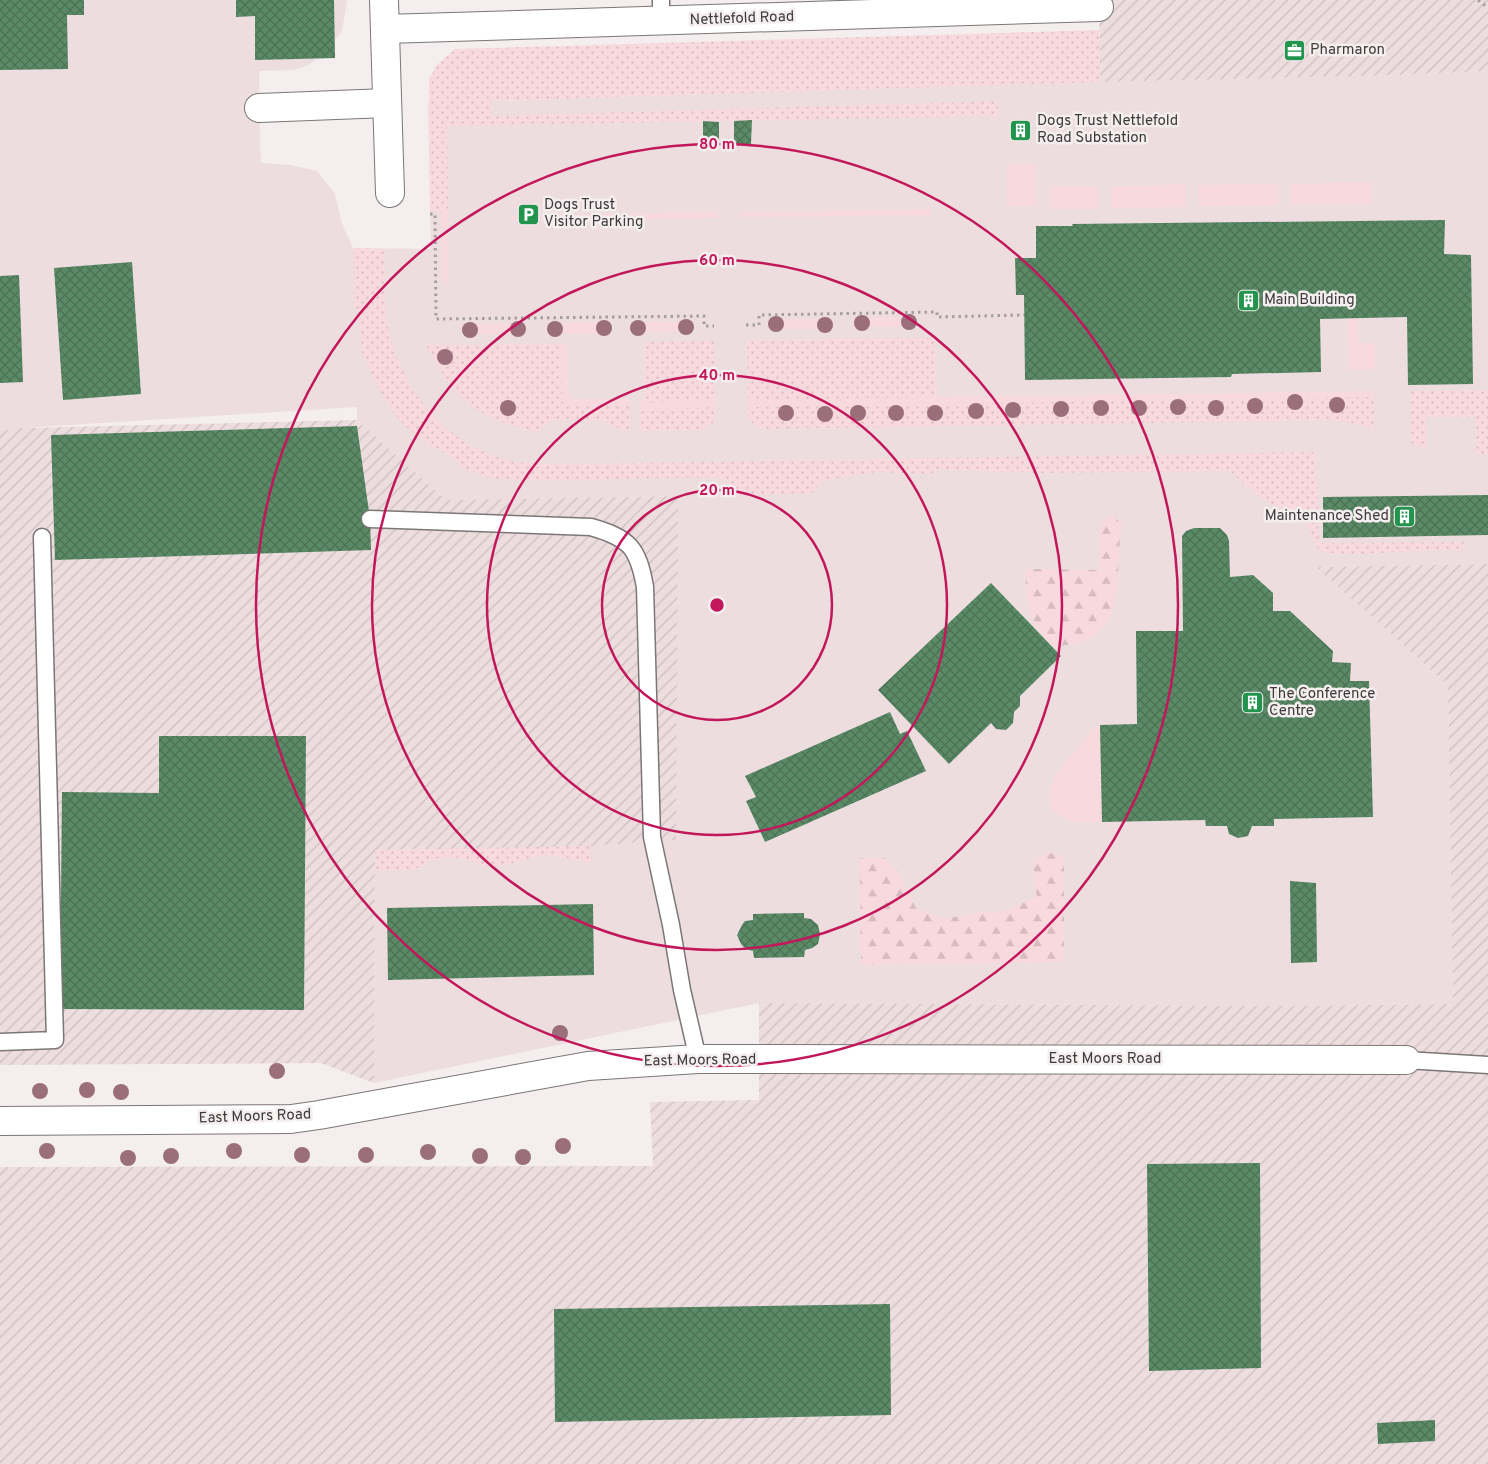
<svg xmlns="http://www.w3.org/2000/svg" width="1488" height="1464" font-family="Overpass,sans-serif">
<style>
.built{fill:#eddddf}
.industrial{fill:url(#industrial-furrows)}
.grass{fill:url(#grass-dots)}
.forest{fill:url(#forest-firs)}
.garden{fill:#f8d9dd}
.building{fill:url(#building-cross-hatch)}
.lines{fill:none;stroke-linecap:round;stroke-linejoin:round}
.lane-casing{stroke:#7c7677;stroke-width:19}
.street-casing{stroke:#7c7677;stroke-width:30}
.path{stroke:#a49fa0;stroke-width:3;stroke-dasharray:2.5 4;stroke-linecap:butt}
.lane{stroke:#fff;stroke-width:16}
.street{stroke:#fff;stroke-width:28}
.tree{fill:#9a6e7b}
.ring{fill:none;stroke:#c2185b;stroke-width:2.5}
.labels{text-anchor:middle;dominant-baseline:central;stroke-width:5;stroke-linejoin:round;paint-order:stroke}
.street-label{font-size:15px;fill:#3e3b3c;stroke:#f5eeee}
.poi-label{font-size:15px;fill:#3e3b3c;stroke:#f5eeee;text-anchor:start}
.centre{fill:#c2185b;stroke:#f5eeee;stroke-width:2.5}
.ring-label{font-size:15px;text-anchor:middle;font-weight:bold;fill:#c2185b;stroke:#f5eeee;stroke-width:5;stroke-linejoin:round;paint-order:stroke}
</style>
<defs>
<pattern id="industrial-furrows" width="10" height="10" patternUnits="userSpaceOnUse" patternTransform="scale(1.25)"><rect width="10" height="10" fill="#eddddf"/><path d="M-1 1l2-2M0 10L10 0M9 11l2-2" fill="none" stroke="#ccbfc0"/></pattern>
<pattern id="grass-dots" width="8" height="8" patternUnits="userSpaceOnUse" patternTransform="scale(1.25)"><rect width="8" height="8" fill="#f8d9dd"/><path d="M2 2h.1M6 6h.1" fill="none" stroke="#d6bbbf" stroke-width="1.8" stroke-linecap="round"/></pattern>
<pattern id="forest-firs" width="22" height="20" patternUnits="userSpaceOnUse" patternTransform="scale(1.25)"><rect width="22" height="20" fill="#f8d9dd"/><path d="M5 1l3.5 6h-7zM16 11l3.5 6h-7z" fill="#d6bbbf"/></pattern>
<pattern id="building-cross-hatch" width="8" height="8" patternUnits="userSpaceOnUse" patternTransform="scale(1.25)"><rect width="8" height="8" fill="#5a8a66"/><path d="M0 0l8 8M0 8l8-8" fill="none" stroke="#4c7255"/></pattern>
</defs>
<rect width="100%" height="100%" fill="#f5eeee"/>
<!-- built -->
<polygon class="built" points="0,0 347,0 342,31 335,40 335,58 317,59 308,65 294,70 259,71 260,147 261,163 290,165 317,171 335,194 342,224 353,248 431,249 428,103 1069,82 1398,75 1488,71 1488,564 1317,567 1448,685 1453,1004 1280,1006 759,1003 374,1083 375,850 590,846 678,496 446,500 357,420 357,407 23,428 0,431"/>
<!-- industrial -->
<g class="industrial">
<polygon points="1099,0 1488,0 1488,71 1398,75 1100,82"/>
<polygon points="357,420 446,500 678,496 676,840 590,846 375,851 374,1083 321,1063 0,1065 0,431 23,428"/>
<polygon points="1488,564 1488,1464 0,1464 0,1167 653,1166 650,1102 759,1100 759,1003 1280,1006 1453,1004 1448,685 1316,567"/>
</g>
<!-- grass -->
<g class="grass">
<polygon points="1100,30 1100,82 492,101 492,116 998,101 998,116 447,126 448,211 430,211 429,79 437,65 455,49"/>
<path d="M353,248L384,249C385,276 383,306 389,332C403,392 447,444 507,460C529,465 553,464 575,464L1316,452L1319,543L1464,542L1463,552L1456,549L1360,554L1326,553L1319,550L1311,537L1308,526L1287,509L1268,503L1229,471L1040,473L937,469L932,474L877,472L843,477L822,481L813,493L739,495L729,481L719,477L564,480L492,479L463,468L455,459L429,444L407,428L391,410L373,377L362,352L359,313L354,307Z"/>
<polygon points="935,338 937,397 748,400 747,340"/>
<polygon points="714,341 715,400 645,403 644,342"/>
<path d="M561,344L563,405H630V430L624,431L601,420H552L537,432C476,418 455,400 426,345Z"/>
<polygon points="1488,390 1488,454 1476,454 1475,417 1426,417 1427,447 1422,448 1411,443 1411,391"/>
<path d="M1374,397V429L1353,423L1333,420L765,429C752,426 748,420 748,407Z"/>
<polygon points="716,407 713,423 702,430 640,431 640,409"/>
<path d="M590,846L591,862C577,862 564,856 550,855C531,854 516,865 498,866C480,867 464,856 446,857C435,857 427,864 418,868C410,871 385,869 376,870L375,850Z"/>
</g>
<!-- forest -->
<g class="forest">
<path d="M1112,514L1122,524C1112,579 1135,644 1053,646C1030,623 1024,601 1026,569L1099,570L1101,523Z"/>
<polygon points="1047,852 1064,856 1064,958 1061,962 861,965 860,858 884,858 899,873 916,908 944,919 984,912 1004,911 1037,897 1034,880 1034,861"/>
</g>
<!-- garden -->
<g class="garden">
<polygon points="1007,164 1035,164 1036,206 1007,206"/>
<polygon points="1371,182 1371,203 1291,205 1291,184"/>
<polygon points="1186,184 1186,207 1111,208 1111,187"/>
<polygon points="1278,184 1279,205 1199,206 1198,185"/>
<polygon points="1050,187 1097,187 1098,209 1050,209"/>
<polygon points="931,209 931,216 738,217 738,213"/>
<polygon points="441,211 448,211 448,283 442,284"/>
<polygon points="718,212 718,218 512,221 511,216"/>
<rect x="853" y="317" width="63" height="10"/>
<polygon points="1357,318 1358,343 1375,343 1375,369 1349,370 1348,319"/>
<polygon points="769,319 831,319 831,329 768,329"/>
<polygon points="630,322 693,322 693,331 631,332"/>
<rect x="548" y="323" width="63" height="10"/>
<rect x="462" y="324" width="63" height="10"/>
<polygon points="561,344 567,344 569,399 630,399 630,405 563,405"/>
<polygon points="1374,391 1374,397 748,407 748,400"/>
<polygon points="639,399 645,399 646,403 715,400 716,407 640,409"/>
<path d="M1100,725L1102,822C1078,823 1070,825 1051,809L1050,792L1055,775L1095,727Z"/>
</g>
<!-- building -->
<g class="building">
<polygon points="0,0 84,0 84,15 67,15 68,69 0,70"/>
<polygon points="236,0 334,0 335,58 255,60 255,16 236,17"/>
<polygon points="752,120 751,144 734,145 734,121"/>
<polygon points="703,121 719,122 719,144 703,145"/>
<rect x="1012" y="122" width="18" height="16"/>
<polygon points="1445,220 1444,254 1471,255 1473,384 1408,385 1407,317 1320,319 1321,372 1232,374 1231,377 1025,380 1024,295 1016,295 1015,258 1036,258 1036,226 1073,226 1072,224"/>
<polygon points="132,262 141,394 63,400 54,268"/>
<polygon points="19,275 23,382 0,383 0,276"/>
<polygon points="357,426 370,519 371,550 55,560 51,435"/>
<polygon points="1488,495 1488,535 1323,538 1323,497"/>
<polygon points="1194,528 1220,528 1227,535 1229,541 1230,577 1253,575 1273,593 1273,611 1290,611 1333,651 1332,662 1351,663 1350,681 1369,681 1373,817 1274,819 1274,826 1252,826 1248,836 1238,838 1229,834 1227,826 1206,826 1205,820 1102,822 1100,725 1137,724 1136,631 1183,631 1182,536 1186,531"/>
<polygon points="991,583 1061,656 1020,696 1020,706 1014,712 1013,723 1006,730 996,729 991,723 949,764 878,690"/>
<polygon points="890,712 900,734 907,731 926,771 765,842 746,801 756,797 745,776"/>
<polygon points="159,736 306,736 304,1010 60,1009 62,792 159,793"/>
<polygon points="1290,881 1316,883 1317,962 1291,963"/>
<polygon points="593,904 594,975 388,980 387,908"/>
<polygon points="804,913 804,918 811,919 818,925 820,934 818,944 812,948 805,950 804,957 754,958 753,951 746,949 741,944 737,935 742,925 745,921 753,920 753,914"/>
<polygon points="1260,1163 1261,1368 1149,1371 1147,1164"/>
<polygon points="890,1304 891,1415 555,1422 554,1309"/>
<polygon points="1435,1420 1435,1441 1378,1444 1377,1423"/>
</g>
<g class="lines">
<defs>
<g id="lane">
<polyline points="661,0 661,21"/>
<path d="M370,519L591,527C629,538 638,547 645,587L652,837L671,925L682,990L698,1059"/>
<polyline points="0,1042 55,1040 42,537"/>
<polyline points="1406,1060 1488,1065"/>
</g>
<g id="street">
<polyline points="384,0 390,193"/>
<polyline points="385,29 1099,7"/>
<polyline points="259,108 387,103"/>
<polyline points="0,1121 291,1119 319,1115 588,1066 698,1059 1406,1060"/>
</g>
</defs>
<!-- lane casing -->
<use href="#lane" class="lane-casing"/>
<!-- street casing -->
<use href="#street" class="street-casing"/>
<!-- path -->
<g class="path">
<polyline points="1478,0 1488,8"/>
<polyline points="430,214 435,214 436,319 704,316 704,326 714,326"/>
<polyline points="746,325 759,325 759,315 937,312 937,317 1024,315"/>
</g>
<!-- lane -->
<use href="#lane" class="lane"/>
<!-- street -->
<use href="#street" class="street"/>
</g>
<!-- trees -->
<g class="tree">
<circle cx="909" cy="322" r="8"/>
<circle cx="862" cy="323" r="8"/>
<circle cx="776" cy="324" r="8"/>
<circle cx="825" cy="325" r="8"/>
<circle cx="686" cy="327" r="8"/>
<circle cx="604" cy="328" r="8"/>
<circle cx="638" cy="328" r="8"/>
<circle cx="518" cy="329" r="8"/>
<circle cx="555" cy="329" r="8"/>
<circle cx="470" cy="330" r="8"/>
<circle cx="445" cy="357" r="8"/>
<circle cx="1295" cy="402" r="8"/>
<circle cx="1337" cy="405" r="8"/>
<circle cx="1255" cy="406" r="8"/>
<circle cx="1178" cy="407" r="8"/>
<circle cx="508" cy="408" r="8"/>
<circle cx="1101" cy="408" r="8"/>
<circle cx="1139" cy="408" r="8"/>
<circle cx="1216" cy="408" r="8"/>
<circle cx="1061" cy="409" r="8"/>
<circle cx="1013" cy="410" r="8"/>
<circle cx="976" cy="411" r="8"/>
<circle cx="786" cy="413" r="8"/>
<circle cx="858" cy="413" r="8"/>
<circle cx="896" cy="413" r="8"/>
<circle cx="935" cy="413" r="8"/>
<circle cx="825" cy="414" r="8"/>
<circle cx="560" cy="1033" r="8"/>
<circle cx="277" cy="1071" r="8"/>
<circle cx="87" cy="1090" r="8"/>
<circle cx="40" cy="1091" r="8"/>
<circle cx="121" cy="1092" r="8"/>
<circle cx="563" cy="1146" r="8"/>
<circle cx="47" cy="1151" r="8"/>
<circle cx="234" cy="1151" r="8"/>
<circle cx="428" cy="1152" r="8"/>
<circle cx="302" cy="1155" r="8"/>
<circle cx="366" cy="1155" r="8"/>
<circle cx="171" cy="1156" r="8"/>
<circle cx="480" cy="1156" r="8"/>
<circle cx="523" cy="1157" r="8"/>
<circle cx="128" cy="1158" r="8"/>
</g>
<!-- distance rings -->
<g class="ring">
<circle cx="717" cy="605" r="115"/>
<circle cx="717" cy="605" r="230"/>
<circle cx="717" cy="605" r="345"/>
<circle cx="717" cy="605" r="461"/>
</g>
<!-- icons -->
<defs>
<symbol id="office-square" viewBox="-11 -11 22 22"><rect x="-9" y="-9" width="18" height="18" rx="4" fill="#22944e" stroke="#f5eeee"/><path d="M-6-3h4V-5.5h4V-3h4V5H-6ZM-1-4.5V-3h2v-1.5ZM-6 0V1H6V0Z" fill="#fff"/></symbol>
<symbol id="building-square" viewBox="-11 -11 22 22"><rect x="-9" y="-9" width="18" height="18" rx="4" fill="#22944e" stroke="#f5eeee"/><path d="M-4-6H4V6H1V3H-1V6H-4ZM-2.5-4.3h1.7v1.8h-1.7ZM.8-4.3h1.7v1.8H.8ZM-2.5-1h1.7V.8h-1.7ZM.8-1h1.7V.8H.8Z" fill="#fff"/></symbol>
<symbol id="parking-square" viewBox="-11 -11 22 22"><rect x="-9" y="-9" width="18" height="18" rx="4" fill="#22944e" stroke="#f5eeee"/><path d="M-3.5-5.5H1a3.5 3.5 0 0 1 0 7H-1V5.5H-3.5ZM-1-3.4V-.6H.8a1.4 1.4 0 0 0 0-2.8Z" fill="#fff"/></symbol>
</defs>
<g fill-rule="evenodd">
<use href="#office-square" x="1282" y="38" width="25" height="25"/>
<use href="#building-square" x="1008" y="118" width="25" height="25"/>
<use href="#parking-square" x="516" y="202" width="25" height="25"/>
<use href="#building-square" x="1236" y="288" width="25" height="25"/>
<use href="#building-square" x="1392" y="504" width="25" height="25"/>
<use href="#building-square" x="1240" y="690" width="25" height="25"/>
</g>
<g class="labels">
<!-- street labels -->
<g class="street-label">
<text transform="translate(742 19) rotate(-2)">Nettlefold Road</text>
<text x="1105" y="1059">East Moors Road</text>
<text transform="translate(700 1061) rotate(-1)">East Moors Road</text>
<text transform="translate(255 1117) rotate(-2)">East Moors Road</text>
</g>
<!-- poi labels -->
<g class="poi-label">
<text x="1310" y="50">Pharmaron</text>
<text x="1037" y="121">Dogs Trust Nettlefold<tspan x="1037" dy="17">Road Substation</tspan></text>
<text x="544" y="205">Dogs Trust<tspan x="544" dy="17">Visitor Parking</tspan></text>
<text x="1264" y="300">Main Building</text>
<text x="1389" y="516" text-anchor="end">Maintenance Shed</text>
<text x="1269" y="694">The Conference<tspan x="1269" dy="17">Centre</tspan></text>
</g>
</g>
<circle cx="717" cy="605" r="8" class="centre"/>
<g class="ring-label">
<text x="717" y="149">80 m</text>
<text x="717" y="265">60 m</text>
<text x="717" y="380">40 m</text>
<text x="717" y="495">20 m</text>
</g>
</svg>
